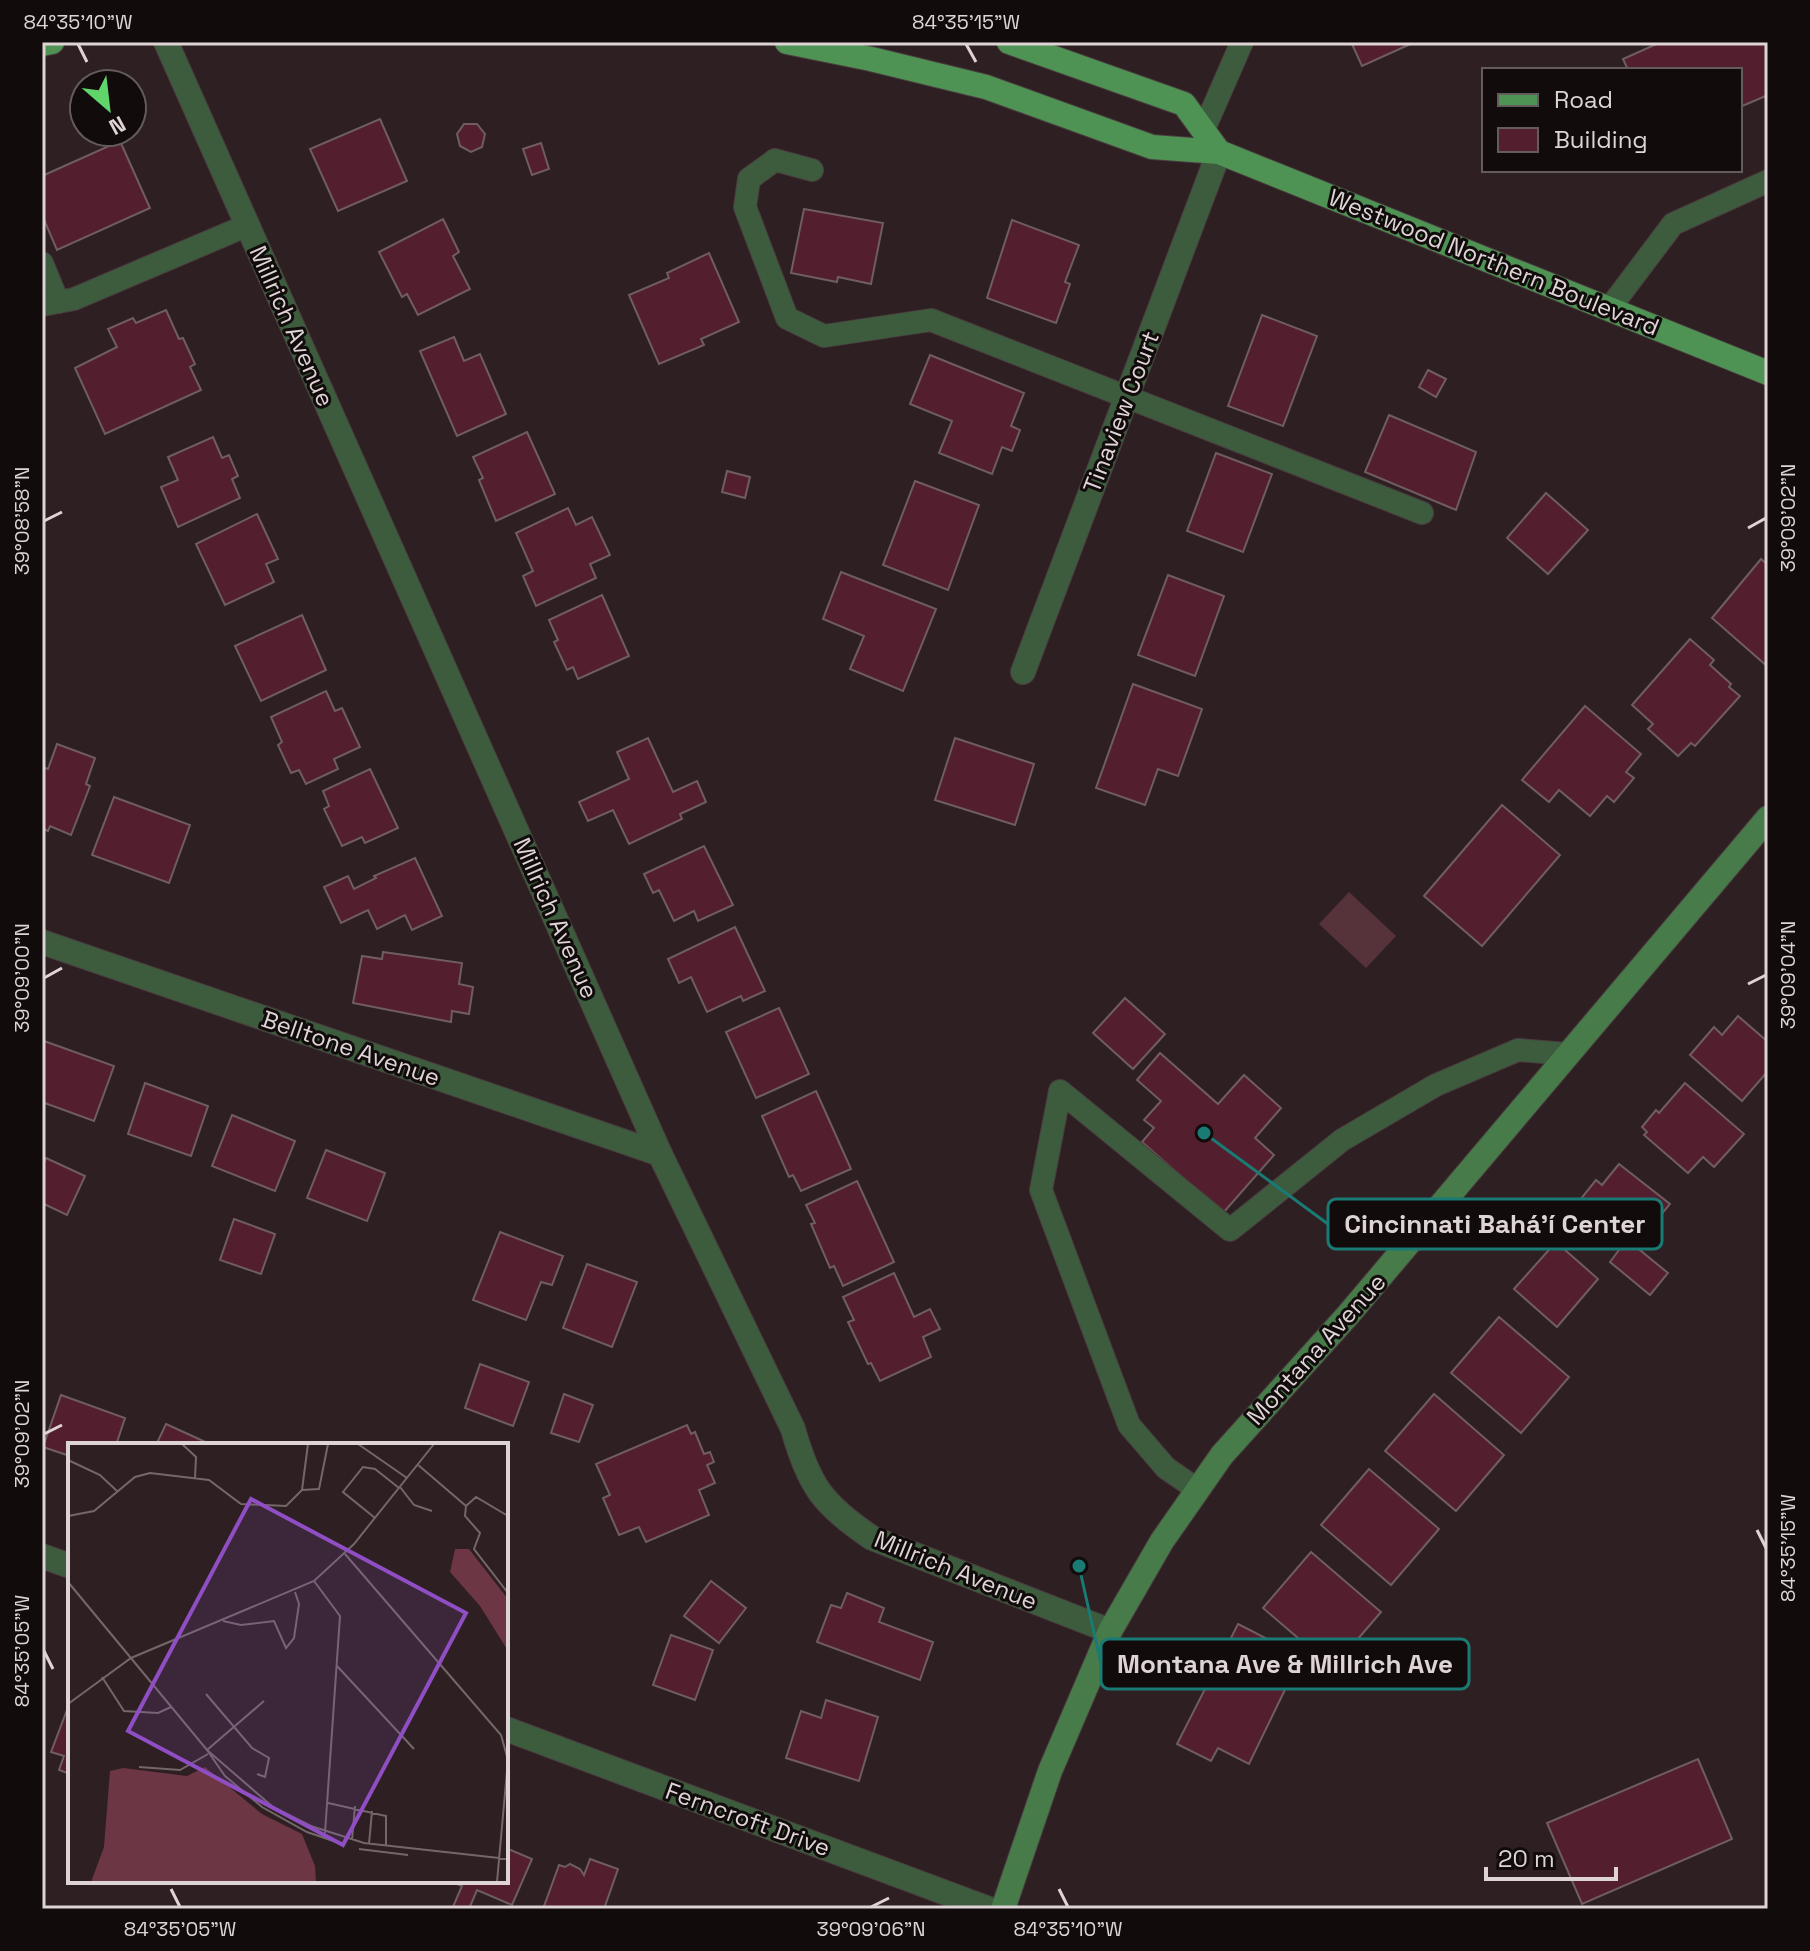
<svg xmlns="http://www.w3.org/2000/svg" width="1810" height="1951" font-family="'Space Grotesk',sans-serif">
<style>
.green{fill:#56333b}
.building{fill:#531f2e;stroke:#6f5d60;stroke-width:2}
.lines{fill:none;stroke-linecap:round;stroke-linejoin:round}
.lane-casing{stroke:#4a3c3f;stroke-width:24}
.street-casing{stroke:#4a3c3f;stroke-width:26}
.secondary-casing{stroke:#4a3c3f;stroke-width:26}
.primary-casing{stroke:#4a3c3f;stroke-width:26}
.lane{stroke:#3c5c3d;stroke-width:22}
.street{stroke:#3c5c3d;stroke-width:24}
.secondary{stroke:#477b4a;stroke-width:24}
.primary{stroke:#4e9353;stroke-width:24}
.ticks{fill:none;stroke:#ded4d5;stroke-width:3}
.labels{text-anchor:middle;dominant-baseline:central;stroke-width:6;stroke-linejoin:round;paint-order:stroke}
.street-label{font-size:24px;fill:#ded4d5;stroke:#120b0c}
.inset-road{fill:none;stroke:#74676a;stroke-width:2}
.view{fill:#8f4ec3;fill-opacity:0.15;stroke:#8f4ec3;stroke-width:4}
.inset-edge{fill:none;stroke:#ded4d5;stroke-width:4}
.leader{fill:none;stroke:#197b73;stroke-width:3}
.callout-dot{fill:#197b73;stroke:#120b0c;stroke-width:3}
.callout{fill:#120b0c;stroke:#197b73;stroke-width:3}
.callout-label{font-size:26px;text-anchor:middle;font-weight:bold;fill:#ded4d5}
.neatline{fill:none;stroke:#ded4d5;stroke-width:3}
.ticks-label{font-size:20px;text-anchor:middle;fill:#ded4d5}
</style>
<rect width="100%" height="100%" fill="#2e1f22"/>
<!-- green -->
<polygon class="green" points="1349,892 1396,936 1366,968 1319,924"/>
<!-- building -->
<g class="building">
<polygon points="1351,42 1415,42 1362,66"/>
<polygon points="1661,42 1768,42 1768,95 1740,107 1740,70 1628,70 1623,59"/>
<polygon points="380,119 407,181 338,211 310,149"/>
<polygon points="464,124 477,124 485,134 482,147 471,152 460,146 457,134"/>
<polygon points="120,141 150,208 57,250 42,215 42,176"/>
<polygon points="541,143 549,169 532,175 523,149"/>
<polygon points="804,209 883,223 871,284 838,277 837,282 791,273"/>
<polygon points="443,219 459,252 453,256 470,289 418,315 407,294 402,297 379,252"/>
<polygon points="1012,220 1079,245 1065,282 1070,284 1056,323 987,298"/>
<polygon points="709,253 739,322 701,339 704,345 659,364 629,295 669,278 667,273"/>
<polygon points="166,310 179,339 183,338 195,364 190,367 201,390 105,434 75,368 117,347 108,329 133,318 136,323"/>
<polygon points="1262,315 1317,336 1283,426 1228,406"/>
<polygon points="454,337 464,361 480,354 506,414 457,436 420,351"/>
<polygon points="930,355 1024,393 1011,426 1020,430 1012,451 1002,447 992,474 939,453 952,421 910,404"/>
<polygon points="1428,370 1446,379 1436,397 1419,387"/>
<polygon points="1389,415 1476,452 1456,510 1365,472"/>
<polygon points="527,432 555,494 496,521 479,480 483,478 473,457"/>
<polygon points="213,437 222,458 229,455 238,476 232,479 240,498 178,527 161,487 178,480 168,457"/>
<polygon points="1216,453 1272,474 1243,552 1187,531"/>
<polygon points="727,471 750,477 745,498 722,492"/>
<polygon points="915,481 979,505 948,590 883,565"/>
<polygon points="1546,493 1588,530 1548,574 1507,538"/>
<polygon points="568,508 576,525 592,517 610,555 590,564 596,578 536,606 523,576 533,571 516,533"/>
<polygon points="257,514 278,559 266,564 274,582 225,605 196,544"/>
<polygon points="1761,559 1768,565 1768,667 1712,618"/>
<polygon points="841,572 936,609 903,691 850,669 864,636 823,619"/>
<polygon points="1168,575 1224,596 1195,676 1138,655"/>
<polygon points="602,595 629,656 578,679 573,667 567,670 554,642 558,640 549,620"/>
<polygon points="302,615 326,670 261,701 235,646"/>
<polygon points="1690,639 1714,660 1710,665 1731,684 1729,687 1740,696 1695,746 1691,743 1678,756 1648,729 1653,724 1632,705"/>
<polygon points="1133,684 1202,709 1178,776 1158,769 1145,805 1096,788"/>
<polygon points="326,691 335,711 342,708 360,747 334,759 338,769 306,784 299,770 291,773 278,745 282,742 271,717"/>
<polygon points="1585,706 1641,754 1626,772 1634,778 1614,802 1607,796 1590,816 1559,790 1549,802 1522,780"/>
<polygon points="648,738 673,792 697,781 706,802 680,814 682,819 629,844 613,810 588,821 579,802 629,779 617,752"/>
<polygon points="955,738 1034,764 1015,825 935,800"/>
<polygon points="57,744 95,758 86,784 90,786 71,835 50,826 48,831 42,828 42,767 48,769"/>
<polygon points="370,769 398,828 365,843 362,837 342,846 324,809 329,806 323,791"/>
<polygon points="114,797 190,825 169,883 92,855"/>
<polygon points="1502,805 1560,855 1482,946 1424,896"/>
<polygon points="704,846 733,905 698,921 694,911 674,921 659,890 653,893 644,874"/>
<polygon points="415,858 442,916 412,930 405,915 377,929 368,910 341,923 324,887 348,876 354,889 376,878 374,876"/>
<polygon points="735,927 765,991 743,1001 741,996 707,1012 691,977 679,983 668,959"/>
<polygon points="383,952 462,963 459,984 473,987 469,1014 452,1011 451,1022 353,1003 362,956 382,959"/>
<polygon points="1125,998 1165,1034 1133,1069 1093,1033"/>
<polygon points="779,1008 809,1074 756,1098 726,1032"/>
<polygon points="1738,1016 1768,1042 1768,1071 1742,1101 1690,1055 1714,1027 1722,1035"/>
<polygon points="44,1041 114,1066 94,1121 42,1102 42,1046"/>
<polygon points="1160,1053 1218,1104 1244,1075 1281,1108 1255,1138 1274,1155 1223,1213 1142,1142 1154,1128 1144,1120 1161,1101 1137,1080"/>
<polygon points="145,1083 208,1106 191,1156 128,1134"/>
<polygon points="1685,1083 1744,1134 1714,1167 1703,1157 1688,1173 1644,1135 1647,1132 1642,1127 1656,1110 1659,1113"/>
<polygon points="816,1091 851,1169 801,1191 793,1175 789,1177 762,1116"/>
<polygon points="232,1115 295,1141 275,1191 212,1166"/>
<polygon points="326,1150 385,1173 367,1221 307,1198"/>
<polygon points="46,1158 85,1176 67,1215 42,1203 42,1167"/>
<polygon points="1619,1164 1670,1204 1635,1246 1668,1273 1650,1295 1610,1262 1622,1246 1575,1206 1596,1180 1602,1185"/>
<polygon points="857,1181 894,1262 843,1286 834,1266 830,1268 811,1224 815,1223 806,1205"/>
<polygon points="234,1219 275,1234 261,1274 220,1260"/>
<polygon points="500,1232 563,1256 552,1285 541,1282 526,1320 473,1300"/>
<polygon points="1556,1242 1598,1279 1557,1327 1514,1289"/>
<polygon points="587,1264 637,1282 612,1347 563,1328"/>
<polygon points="894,1273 914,1317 930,1309 940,1329 923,1337 931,1357 880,1381 871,1363 868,1364 848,1322 854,1320 843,1297"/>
<polygon points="1499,1317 1569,1377 1521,1433 1451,1373"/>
<polygon points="480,1364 529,1382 513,1426 465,1408"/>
<polygon points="564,1394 593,1405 579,1442 551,1433"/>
<polygon points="1434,1394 1504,1455 1456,1511 1385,1451"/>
<polygon points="61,1395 125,1418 116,1445 70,1445 70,1456 43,1447"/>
<polygon points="166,1424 212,1445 156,1445"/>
<polygon points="687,1425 691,1434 695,1432 704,1454 710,1452 714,1462 707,1465 715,1483 699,1490 709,1515 646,1542 639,1527 619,1535 603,1498 610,1495 596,1464"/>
<polygon points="1369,1469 1439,1529 1391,1585 1321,1525"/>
<polygon points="1311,1552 1381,1612 1333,1668 1263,1608"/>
<polygon points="711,1581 746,1608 719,1643 684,1616"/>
<polygon points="847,1593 884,1608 879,1622 933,1642 920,1680 817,1642 831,1605 841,1608"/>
<polygon points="1238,1624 1273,1642 1268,1653 1296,1667 1249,1764 1218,1748 1211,1761 1177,1744"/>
<polygon points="671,1635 713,1650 695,1700 653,1685"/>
<polygon points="826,1700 878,1717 859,1781 786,1758 801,1711 821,1718"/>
<polygon points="70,1702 70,1774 59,1770 64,1756 51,1752"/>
<polygon points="1698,1759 1732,1839 1582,1904 1547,1823"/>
<polygon points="506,1848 532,1859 512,1905 477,1890 469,1909 452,1909 462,1886 450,1881 506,1881"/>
<polygon points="590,1859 618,1869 604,1909 543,1909 559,1865 565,1867 570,1864 580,1869 584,1875"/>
</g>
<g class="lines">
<defs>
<g id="lane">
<polyline points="1204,129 1242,42"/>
<polyline points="812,170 775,160 749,179 745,207 787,318 824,336 931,320 1422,513"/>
<polyline points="42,263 58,302"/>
<polyline points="42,305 74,299 248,225"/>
<polyline points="1609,309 1673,224 1768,181"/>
<polyline points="1198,1490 1166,1468 1129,1425 1041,1190 1060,1091 1230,1230 1342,1140 1436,1085 1518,1050 1568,1054"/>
</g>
<g id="street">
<path d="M166,42L660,1154L793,1429C809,1486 823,1505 872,1538L1110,1631"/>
<polyline points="1023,672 1219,152"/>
<polyline points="42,942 660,1154"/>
<polyline points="42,1556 70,1566"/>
<polyline points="506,1729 989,1909"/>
</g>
<polyline id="secondary" points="1003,1909 1050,1771 1110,1631 1162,1541 1222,1455 1348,1315 1768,818"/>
<g id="primary">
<polyline points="787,42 871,59 986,87 1152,147 1219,152 1768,373"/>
<polyline points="1009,42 1184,104 1219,152"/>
<polyline points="42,44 52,42"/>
</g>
</defs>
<!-- lane casing -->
<use href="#lane" class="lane-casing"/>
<!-- street casing -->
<use href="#street" class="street-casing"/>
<!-- secondary casing -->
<use href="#secondary" class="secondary-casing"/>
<!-- primary casing -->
<use href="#primary" class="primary-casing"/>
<!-- lane -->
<use href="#lane" class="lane"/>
<!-- street -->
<use href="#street" class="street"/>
<!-- secondary -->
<use href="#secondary" class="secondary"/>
<!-- primary -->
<use href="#primary" class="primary"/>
</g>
<!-- ticks -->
<path class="ticks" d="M78,44L87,62M966,44L976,62M44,521L62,512M1748,528L1766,518M44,978L62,968M1748,984L1766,975M44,1434L62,1425M1757,1530L1766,1548M44,1651L53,1669M171,1889L180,1907M1059,1889L1068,1907M871,1907L889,1898"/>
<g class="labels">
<!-- street labels -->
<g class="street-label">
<text transform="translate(1494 262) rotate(22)">Westwood Northern Boulevard</text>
<text transform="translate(292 326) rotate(66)">Millrich Avenue</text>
<text transform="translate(1121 412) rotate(-69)">Tinaview Court</text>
<text transform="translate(556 918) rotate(66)">Millrich Avenue</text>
<text transform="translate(351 1048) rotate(19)">Belltone Avenue</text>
<text transform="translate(1316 1349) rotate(-48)">Montana Avenue</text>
<text transform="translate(956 1570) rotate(22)">Millrich Avenue</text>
<text transform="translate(748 1819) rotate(20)">Ferncroft Drive</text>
</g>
</g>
<!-- overview -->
<g transform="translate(68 1443)">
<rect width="440" height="440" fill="#2e1f22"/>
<path d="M387,106H401L440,156V208L412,163L382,129ZM137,324L194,371L234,391L247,423L248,439H23L36,404L42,328L55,325L119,333Z" fill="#6c3644"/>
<path class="inset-road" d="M114,1L128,14L127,35M290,1L339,35M0,17L32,32L49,48M349,21L398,63L397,73L412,90L406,106L440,150M332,44L346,62L364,68M234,47L251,46L260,1M398,63L408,54L440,73M0,73L26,68L67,34L82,30L141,37L173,61L218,63L234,47L240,1M307,75L275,49L295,24L307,26L331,45M277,111L433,292L440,317L429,439M246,138L272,173L257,390M0,139L139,307L205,364L243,383L296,400L440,416M155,178L173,182L206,178L218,205L226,195L231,161L227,149M269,223L346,306M34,234L56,268L90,270L103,264M138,251L184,305L201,315L197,334L189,331M0,261L63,215L246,138L286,101L366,1M139,307L196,258M139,307L157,333L194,364L239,389L277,402M71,324L112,327L140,311M260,360L318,373V403M284,397L287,363M301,401L304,368M291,406L340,412"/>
<path class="view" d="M183,56L398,170L275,402L60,288Z"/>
<rect width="440" height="440" class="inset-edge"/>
</g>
<!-- callouts -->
<path class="leader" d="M1204 1133L1328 1224M1079 1566L1101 1664"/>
<g class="callout-dot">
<circle cx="1204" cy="1133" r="8"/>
<circle cx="1079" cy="1566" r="8"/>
</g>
<g class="callout">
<rect x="1328" y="1199" width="334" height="50" rx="8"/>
<rect x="1101" y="1639" width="368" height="50" rx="8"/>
</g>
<g class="callout-label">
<text x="1495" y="1233">Cincinnati Bahá'í Center</text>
<text x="1285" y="1673">Montana Ave &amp; Millrich Ave</text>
</g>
<!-- border -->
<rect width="1810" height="1951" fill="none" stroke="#120b0c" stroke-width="88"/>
<!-- legend -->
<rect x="1482" y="68" width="260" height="104" fill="#120b0c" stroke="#645b5c" stroke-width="2"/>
<rect x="1498" y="94" width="40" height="12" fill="#4e9353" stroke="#645b5c" stroke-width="2"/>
<text x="1554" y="108" font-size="24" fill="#ded4d5">Road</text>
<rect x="1498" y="128" width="40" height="24" fill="#531f2e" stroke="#645b5c" stroke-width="2"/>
<text x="1554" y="148" font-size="24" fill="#ded4d5">Building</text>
<!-- north arrow -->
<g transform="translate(108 108) rotate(152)"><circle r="38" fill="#120b0c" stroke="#645b5c" stroke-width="2"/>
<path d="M0-6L14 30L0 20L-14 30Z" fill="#60d56b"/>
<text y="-12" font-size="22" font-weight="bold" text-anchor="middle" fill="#ded4d5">N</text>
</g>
<!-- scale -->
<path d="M1486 1867v12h130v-12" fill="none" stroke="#ded4d5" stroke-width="4"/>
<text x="1498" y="1867" font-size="24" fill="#ded4d5" stroke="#120b0c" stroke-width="6" paint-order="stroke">20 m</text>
<rect x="44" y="44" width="1722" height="1863" class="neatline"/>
<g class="ticks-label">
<text x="78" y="29">84°35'10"W</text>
<text x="966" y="29">84°35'15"W</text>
<text transform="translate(1788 518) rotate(-90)" y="7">39°09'02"N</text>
<text transform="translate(22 521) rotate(-90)" y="7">39°08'58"N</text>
<text transform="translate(1788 975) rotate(-90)" y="7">39°09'04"N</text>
<text transform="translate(22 978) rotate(-90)" y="7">39°09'00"N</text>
<text transform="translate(22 1434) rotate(-90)" y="7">39°09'02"N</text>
<text transform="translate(1788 1548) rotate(-90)" y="7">84°35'15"W</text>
<text transform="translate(22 1651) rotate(-90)" y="7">84°35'05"W</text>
<text x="180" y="1936">84°35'05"W</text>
<text x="871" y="1936">39°09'06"N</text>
<text x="1068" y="1936">84°35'10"W</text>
</g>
</svg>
